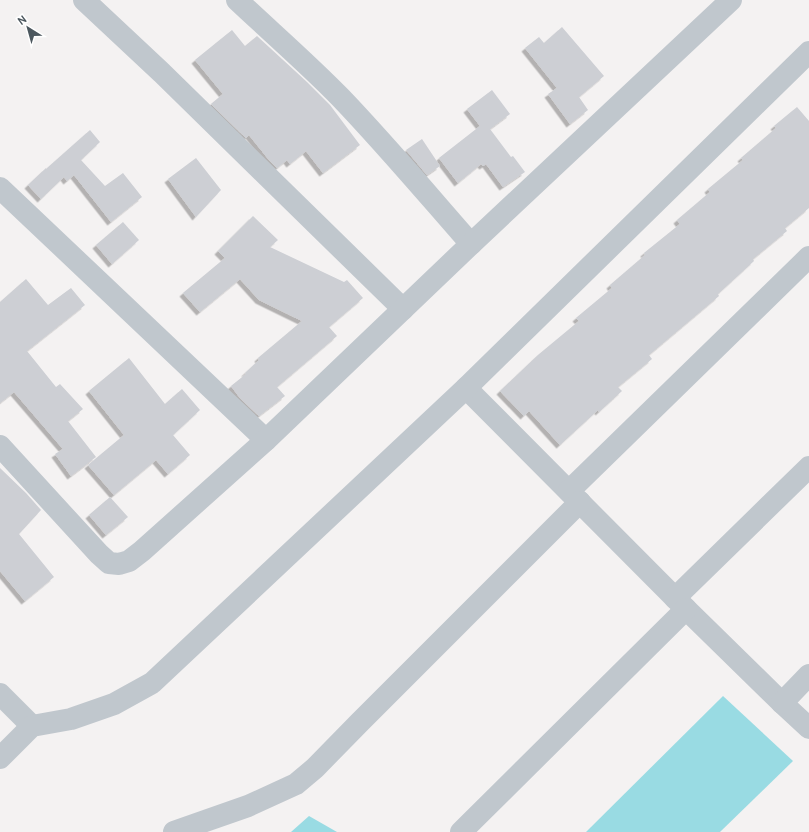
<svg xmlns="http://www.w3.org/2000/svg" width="809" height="832" font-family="Cabin,sans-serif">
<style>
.water{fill:#99dbe3}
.building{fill:#cdcfd4;filter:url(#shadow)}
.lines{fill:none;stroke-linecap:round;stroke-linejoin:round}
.minor{stroke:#c0c7cd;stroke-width:22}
</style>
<defs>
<filter id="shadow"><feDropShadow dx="-3.5" dy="3.5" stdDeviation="0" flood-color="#0004"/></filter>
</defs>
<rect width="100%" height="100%" fill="#f4f2f2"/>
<!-- water -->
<g class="water">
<polygon points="723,696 793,761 720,832 586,832"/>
<polygon points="309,816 337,832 291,832"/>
</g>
<!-- building -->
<g class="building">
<polygon points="562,27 604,76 579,97 588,110 570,124 548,94 557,88 525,48 539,37 544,43"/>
<polygon points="232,30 245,46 257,36 307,82 330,105 360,145 323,173 306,151 290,164 287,160 277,168 269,160 249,135 246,138 211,104 223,94 195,60"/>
<polygon points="492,90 510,114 490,129 511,157 513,156 525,172 503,187 486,164 483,166 481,164 458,183 439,158 480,126 467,109"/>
<polygon points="797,107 809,121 809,208 785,228 787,231 753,259 754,261 718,294 719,296 649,355 652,359 618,387 622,391 599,412 598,410 560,445 529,411 524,416 500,391 538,355 579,321 576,318 612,288 610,285 645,255 644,253 680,224 677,220 710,192 708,189 743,160 741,158 776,128 774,126"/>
<polygon points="90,130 100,142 81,160 105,186 123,173 142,197 111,222 74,175 67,181 64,177 41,199 28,185 46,168 46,169"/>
<polygon points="422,139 440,166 427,175 406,150"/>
<polygon points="196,158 221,190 196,217 168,179"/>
<polygon points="253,216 278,240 270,247 344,282 347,280 363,298 329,327 337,336 277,387 285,396 259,416 240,398 231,386 246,374 245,373 259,360 258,358 302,321 259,300 240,279 200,312 183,293 225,258 218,251"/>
<polygon points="123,222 139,240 112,264 96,245"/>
<polygon points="26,279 48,305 71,288 85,305 27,351 56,387 60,384 83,409 68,421 96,457 71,476 55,454 63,449 14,392 0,403 0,302"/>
<polygon points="129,358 165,404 182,389 200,410 173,435 190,455 168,474 156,460 114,495 88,465 124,435 89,391"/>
<polygon points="0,468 26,493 41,510 19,534 54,577 25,601 0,571"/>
<polygon points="110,497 128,517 106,535 89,515"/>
</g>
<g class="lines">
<!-- minor -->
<g class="minor">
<polyline points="84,0 162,73 403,309"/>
<path d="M237,0C272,33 308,64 341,98C386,145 428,195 471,244"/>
<polyline points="0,188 266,440"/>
<polyline points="466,388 686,609 782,703 809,728"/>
<polyline points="0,446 99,554 109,563 119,564 129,561 142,551 266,440 471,244 731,0"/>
<polyline points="569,491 809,257"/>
<polyline points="675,598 809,467"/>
<polyline points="0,694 32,726"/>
<polyline points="782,703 809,675"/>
<polyline points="0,758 32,726 71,719 114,704 152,683 466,388 809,52"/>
<polyline points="174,832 248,806 296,784 315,768 361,721 580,502"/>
<polyline points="461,832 686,609"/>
</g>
</g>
<!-- north arrow -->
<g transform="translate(28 28) rotate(323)" stroke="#ffffff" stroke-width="3" paint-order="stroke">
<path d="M0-3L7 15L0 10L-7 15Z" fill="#4c575e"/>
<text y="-6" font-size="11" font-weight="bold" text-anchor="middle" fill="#4c575e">N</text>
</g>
</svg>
